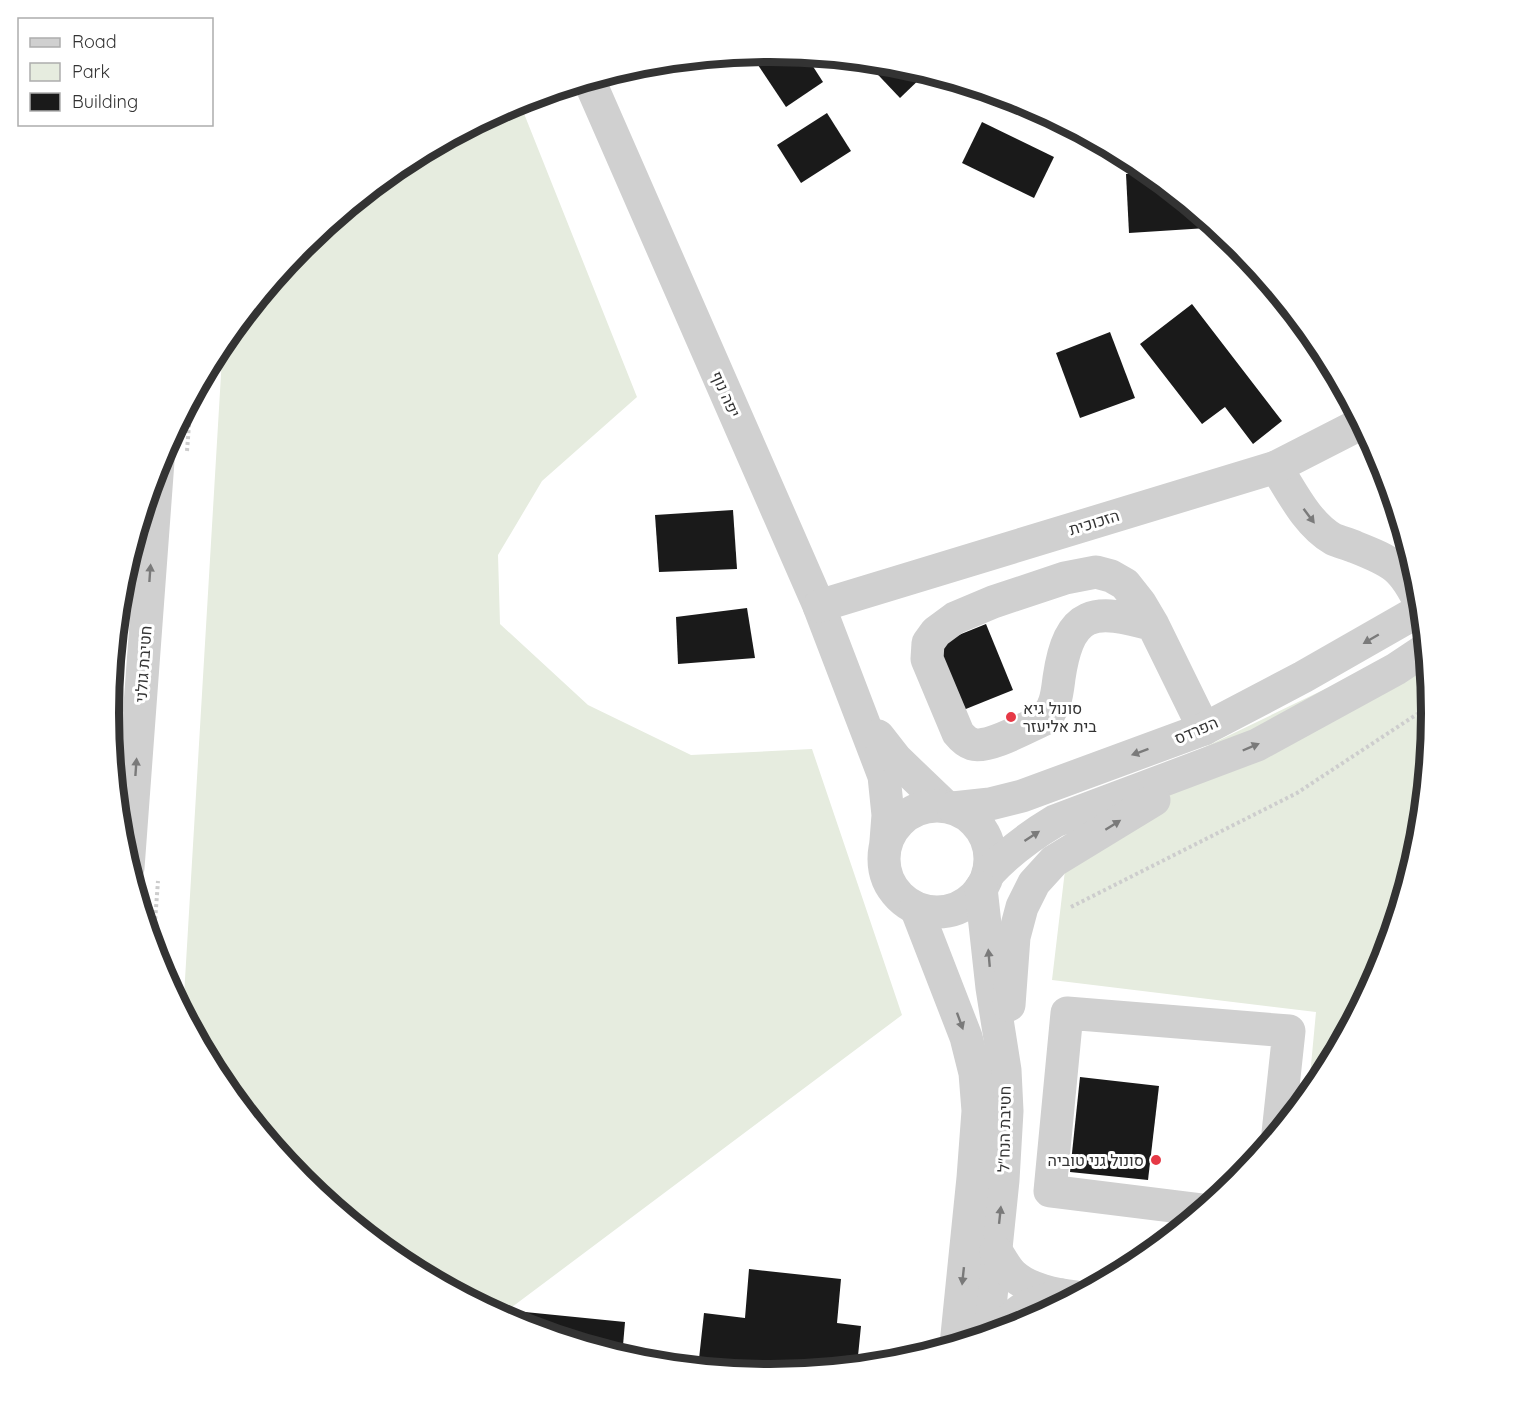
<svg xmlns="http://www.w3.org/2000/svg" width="1540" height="1426" font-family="Quicksand,Heebo,sans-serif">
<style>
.green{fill:#e6ecdf}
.building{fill:#1a1a1a}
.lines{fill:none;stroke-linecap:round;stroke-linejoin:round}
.path{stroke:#cdcdcd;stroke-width:4;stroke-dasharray:3 3;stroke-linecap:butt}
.minor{stroke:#d0d0d0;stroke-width:33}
.oneway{fill:#7a7a7a}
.poi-dot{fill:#e63946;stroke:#fff;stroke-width:2}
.labels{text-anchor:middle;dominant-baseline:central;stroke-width:6;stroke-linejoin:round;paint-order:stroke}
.street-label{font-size:16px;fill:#333;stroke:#fff}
.poi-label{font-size:16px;fill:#333;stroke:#fff;text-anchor:start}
.rim{fill:none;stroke:#333;stroke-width:8}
</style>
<rect width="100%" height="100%" fill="#fff"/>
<!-- green -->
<g class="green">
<polygon points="519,101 637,397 542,481 498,555 500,624 588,705 691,755 812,749 902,1015 500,1316 402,1263 302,1181 219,1080 183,1013 223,341 302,245 402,162"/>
<polygon points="1424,632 1432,713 1419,842 1381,967 1320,1081 1308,1097 1316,1012 1052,980 1072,811 1373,666"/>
</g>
<!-- building -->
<g class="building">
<polygon points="765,51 805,54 823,82 786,107 754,59"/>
<polygon points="864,60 899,64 927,72 900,98"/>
<polygon points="827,113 851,151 801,183 777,145"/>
<polygon points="982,122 1054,157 1034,198 962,163"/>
<polygon points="1150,172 1206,219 1207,228 1129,233 1126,174"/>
<polygon points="1192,304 1282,421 1253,444 1225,407 1202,424 1140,344"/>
<polygon points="1110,332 1135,398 1080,418 1056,353"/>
<polygon points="733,510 737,569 659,572 655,515"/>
<polygon points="747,608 755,658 678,664 676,617"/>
<polygon points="986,624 1013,690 941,719 914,653"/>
<polygon points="1080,1077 1159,1086 1148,1180 1070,1172"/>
<polygon points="749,1269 841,1279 837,1323 861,1326 857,1366 770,1375 698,1368 704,1313 745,1318"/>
<polygon points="515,1311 625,1322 622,1357 516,1324 514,1323"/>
</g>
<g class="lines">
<!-- path -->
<g class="path">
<polyline points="187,451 191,399"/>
<polyline points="1071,907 1297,793 1431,705"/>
<polyline points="153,949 158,881"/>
</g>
<!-- minor -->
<g class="minor">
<polyline points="589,80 819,606 884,776 888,815 886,841"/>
<path d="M1276,467C1292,492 1307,524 1333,539C1340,542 1348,544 1355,547C1393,562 1403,567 1421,605"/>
<polyline points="819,606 1276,467 1362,423"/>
<path d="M1153,625C1094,608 1069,609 1059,678C1057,694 1056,708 1043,720C1027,727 988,749 972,744C966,742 962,738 958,733L927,659L928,643L936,632L955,618L993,602L1065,578L1096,572L1111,576L1125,584L1140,603L1153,625L1204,729"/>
<polyline points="878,736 896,759 945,806"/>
<circle cx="937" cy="859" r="53"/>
<polyline points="953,808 990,804 1022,796 1204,729 1303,677 1422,609"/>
<polyline points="128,868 158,461"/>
<path d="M988,874C1008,852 1030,836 1055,821L1257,745L1396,669L1426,649"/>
<polyline points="981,888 992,988 1005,1070 1007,1111 1003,1180 987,1336"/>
<polyline points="916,908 966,1037 975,1073 978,1111 973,1178 956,1345"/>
<polyline points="1009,1005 1014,937 1022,907 1034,883 1054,861 1154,800"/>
<polyline points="1203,1210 1050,1191 1067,1013 1289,1031 1278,1133"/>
<path d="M996,1251C1001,1258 1006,1269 1013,1275C1028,1289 1056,1295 1076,1297"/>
<path d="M1004,1331C1014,1306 1037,1302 1061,1295"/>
</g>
</g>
<!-- one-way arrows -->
<defs><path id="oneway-solid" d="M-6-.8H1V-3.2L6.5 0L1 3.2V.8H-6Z" transform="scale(1.5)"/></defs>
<g class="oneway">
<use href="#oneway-solid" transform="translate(1309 516) rotate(53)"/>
<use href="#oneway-solid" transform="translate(150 573) rotate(-86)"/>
<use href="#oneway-solid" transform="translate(1371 639) rotate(150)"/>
<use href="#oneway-solid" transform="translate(1251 747) rotate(-23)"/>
<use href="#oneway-solid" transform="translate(1140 752) rotate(160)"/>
<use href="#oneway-solid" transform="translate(136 767) rotate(-86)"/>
<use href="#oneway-solid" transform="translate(1113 825) rotate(-32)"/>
<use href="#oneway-solid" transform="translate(1032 836) rotate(-33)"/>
<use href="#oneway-solid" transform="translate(989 958) rotate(-95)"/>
<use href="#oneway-solid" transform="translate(960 1021) rotate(70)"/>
<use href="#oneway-solid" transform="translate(1000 1215) rotate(-84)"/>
<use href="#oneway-solid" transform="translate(963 1276) rotate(96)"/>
</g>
<!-- markers -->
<g class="poi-dot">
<circle cx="1011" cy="717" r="6"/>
<circle cx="1156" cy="1160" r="6"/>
</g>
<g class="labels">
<!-- street labels -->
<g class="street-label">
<text transform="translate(726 394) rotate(66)">יפה נוף</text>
<text transform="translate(1094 522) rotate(-17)">הזכוכית</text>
<text transform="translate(143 664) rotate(-86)">חטיבת גולני</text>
<text transform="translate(1196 730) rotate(-23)">הפרדס</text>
<text transform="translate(1004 1129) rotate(-89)">חטיבת הנח"ל</text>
</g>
<!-- poi labels -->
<g class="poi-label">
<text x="1023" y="708">סונול גיא<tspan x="1023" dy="18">בית אליעזר</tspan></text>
<text x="1144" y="1160" text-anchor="end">סונול גני טוביה</text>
</g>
</g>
<!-- crop -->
<path d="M0 0H1540V1426H0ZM119 713a651 651 0 1 1 1302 0a651 651 0 1 1-1302 0Z" fill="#fff" fill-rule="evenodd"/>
<path class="rim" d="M119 713a651 651 0 1 1 1302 0a651 651 0 1 1-1302 0Z"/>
<!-- legend -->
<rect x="18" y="18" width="195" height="108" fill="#ffffff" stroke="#adadad" stroke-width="1.5"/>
<rect x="30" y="38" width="30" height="9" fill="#d0d0d0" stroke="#adadad" stroke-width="1.5"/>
<text x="72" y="48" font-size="18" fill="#333333">Road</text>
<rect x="30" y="63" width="30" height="18" fill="#e6ecdf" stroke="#adadad" stroke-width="1.5"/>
<text x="72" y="78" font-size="18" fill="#333333">Park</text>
<rect x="30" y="93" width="30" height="18" fill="#1a1a1a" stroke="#adadad" stroke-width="1.5"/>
<text x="72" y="108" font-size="18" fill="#333333">Building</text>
</svg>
